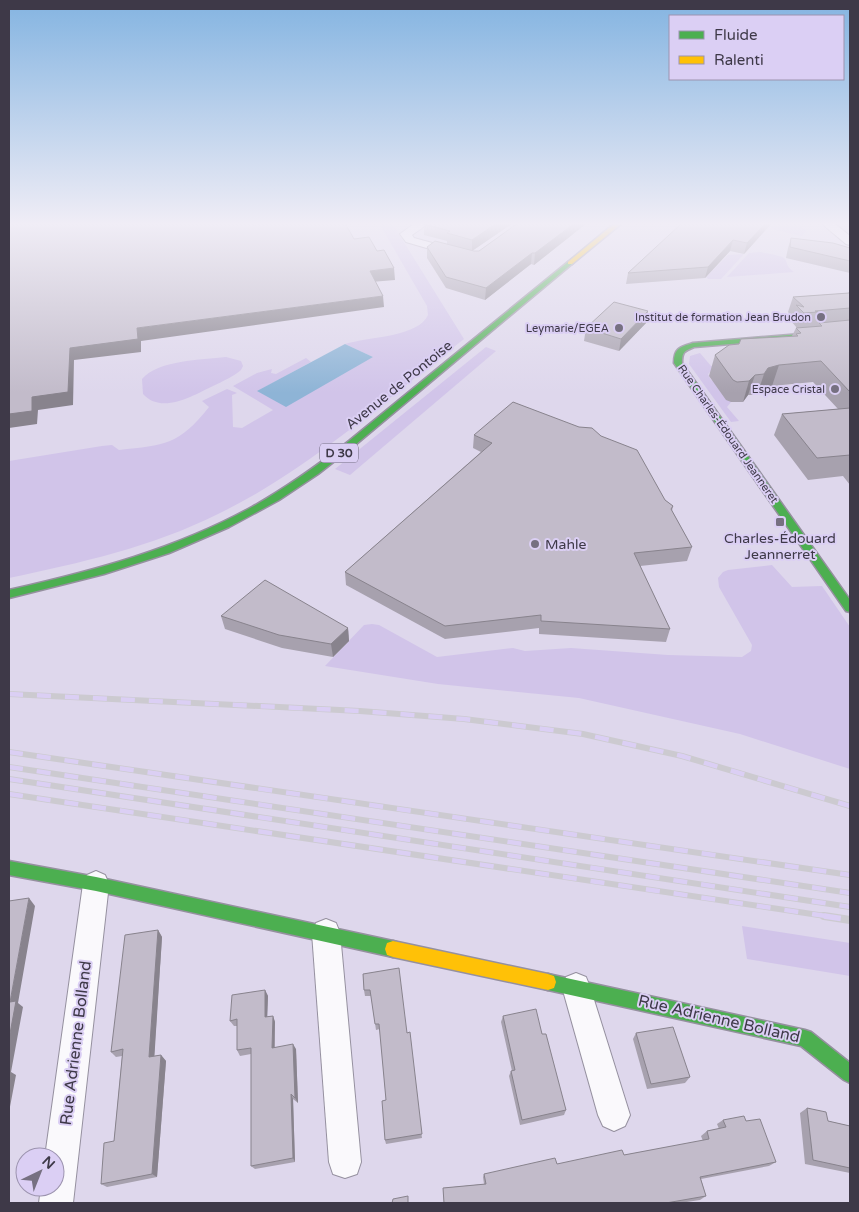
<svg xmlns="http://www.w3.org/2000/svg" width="859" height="1212" font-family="'Varela Round',sans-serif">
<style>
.green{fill:#d1c4e9}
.water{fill:#8eb4d6}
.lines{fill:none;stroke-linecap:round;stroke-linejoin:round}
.street-casing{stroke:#95909f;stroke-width:2}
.fast-casing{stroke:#95909f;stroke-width:3}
.slow-casing{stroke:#95909f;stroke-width:3}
.street{fill:#faf9fc;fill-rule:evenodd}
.fast{fill:#4caf50;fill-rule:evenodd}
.slow{fill:#ffc107;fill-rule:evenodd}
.rail-far1-casing{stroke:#cccad0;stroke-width:6}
.rail-casing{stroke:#cccad0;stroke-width:8}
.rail-far1{stroke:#dbcff4;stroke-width:4.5;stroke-dasharray:14;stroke-linecap:butt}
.rail{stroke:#dbcff4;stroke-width:5.5;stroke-dasharray:17;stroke-linecap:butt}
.wall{fill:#a7a1ae}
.shaded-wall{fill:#88838d}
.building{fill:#c2bbca;stroke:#88838d}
.poi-dot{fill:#767081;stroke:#dbcff4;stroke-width:2}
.labels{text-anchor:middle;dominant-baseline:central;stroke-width:4;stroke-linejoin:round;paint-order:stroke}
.far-poi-label{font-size:11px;fill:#3e3948;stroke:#dbcff4;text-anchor:end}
.far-street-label{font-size:11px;fill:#3e3948;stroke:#dbcff4}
.shield{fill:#dbcff4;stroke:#6d667c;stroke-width:1}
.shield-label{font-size:12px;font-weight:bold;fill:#3e3948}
.street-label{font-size:14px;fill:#3e3948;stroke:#dbcff4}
.poi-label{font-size:14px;fill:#3e3948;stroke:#dbcff4}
.near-street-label{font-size:16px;fill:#3e3948;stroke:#dbcff4}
</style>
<rect width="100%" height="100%" fill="#ded7ec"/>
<!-- green -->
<g class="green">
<path d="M379,223H392L464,339C385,400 309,470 218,514C152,547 80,563 9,578V461L102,446L112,445L119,450C165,445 179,445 209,407L202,401L227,389L237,393L232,395L233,427L242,428L273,410L233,386L257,373L272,369L271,373L276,374L306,358L311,362L258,391L373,357L345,344C367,337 419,337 428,315L427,306Z"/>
<polygon points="776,223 797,223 806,231 802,236 771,229"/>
<path d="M761,252C766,254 782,255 785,259C788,264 786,266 794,272L727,277L749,253Z"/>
<polygon points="744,254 721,279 708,279 706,277 728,255"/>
<polygon points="486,347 496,351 350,475 335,469"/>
<polygon points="700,353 711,366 718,365 708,374 711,380 716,382 731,402 727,407 739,421 731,422 689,364 690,356"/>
<path d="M226,357L241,361L243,366L241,370C233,377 223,381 213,386C194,395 162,415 143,394L142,379C158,360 201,360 226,357Z"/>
<polygon points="772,565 792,587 822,586 850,627 850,769 740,734 579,698 438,684 325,666 364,625 372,624 379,625 437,657 513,648 525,651 571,648 668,655 742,657 751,651 752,645 719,587 718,578 723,572 728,570"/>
<polygon points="742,926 850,943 850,976 747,959"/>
</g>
<!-- water -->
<polygon class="water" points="345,344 373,357 286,407 257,391"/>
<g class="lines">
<defs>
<g id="street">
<polygon points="415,223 429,223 412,235 414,238 458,250 460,252 458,254 454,256 406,242 400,234"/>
<polygon points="821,223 834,223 850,236 850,245 846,244"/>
<polygon points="96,871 105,875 109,884 73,1203 39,1203 41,1187 55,1187 55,1157 45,1157 83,884 87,875"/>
<polygon points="326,919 336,923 340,933 361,1162 357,1174 345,1178 333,1174 329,1162 312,933 316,923"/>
<polygon points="576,973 586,977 590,987 630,1115 625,1126 614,1131 603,1126 598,1115 562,987 566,977"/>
</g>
<g id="fast">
<path d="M568,262L573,263L355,445L318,474L279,500L229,527L169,553L104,574L9,598V590C93,571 176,549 252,507C286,488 318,465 349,441Z"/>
<path d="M850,330V334L694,347C684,351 682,352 682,363L850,600V612L846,611L674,363C674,348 680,347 693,343Z"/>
<polygon points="9,861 96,877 393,941 399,943 401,949 399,955 393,957 96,891 9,875"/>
<polygon points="548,974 805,1030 811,1032 850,1063 850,1083 844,1080 801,1046 548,990 542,988 540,982 542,976"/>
</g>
<g id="slow">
<polygon points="615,223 622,223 572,264 568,264 568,262"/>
<polygon points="393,941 548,974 554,976 556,982 554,988 548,990 393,957 387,955 385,949 387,943"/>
</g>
</defs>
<!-- street casing -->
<use href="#street" class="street-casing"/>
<!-- fast casing -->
<use href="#fast" class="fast-casing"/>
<!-- slow casing -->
<use href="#slow" class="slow-casing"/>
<!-- street -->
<use href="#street" class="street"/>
<!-- fast -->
<use href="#fast" class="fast"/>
<!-- slow -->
<use href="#slow" class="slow"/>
<defs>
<g id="rail-far1">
<polyline points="9,694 360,711 464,719 583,734 682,756 850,806"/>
<polyline points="9,752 850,875"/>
<polyline points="9,767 850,893"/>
<polyline points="9,779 850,907"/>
<polyline points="9,794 832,917"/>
</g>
<polyline id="rail" points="824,916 850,920"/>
</defs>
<!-- rail-far1 casing -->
<use href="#rail-far1" class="rail-far1-casing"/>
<!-- rail casing -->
<use href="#rail" class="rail-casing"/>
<!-- rail-far1 -->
<use href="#rail-far1" class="rail-far1"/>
<!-- rail -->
<use href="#rail" class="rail"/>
</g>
<!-- wall -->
<g class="wall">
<polygon points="426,223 513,223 472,251 479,251 518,223 587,223 534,265 531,264 485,300 446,288 427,258 427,247 447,244 447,241 424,235 424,224"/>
<polygon points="772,223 744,254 730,251 705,278 626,284 628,273"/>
<polygon points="791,238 850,248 850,273 786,258 788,248"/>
<polygon points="850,290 850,485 843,476 808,480 774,435 782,414 838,409 813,382 772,386 761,389 757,395 748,395 743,402 731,402 726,400 709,376 715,355 739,344 792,336 796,328 797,328 791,321 792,317 788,312 793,297 849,293"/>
<polygon points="646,323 619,351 584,341 586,328"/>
<polygon points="474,435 665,500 673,506 672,511 692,547 687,561 640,566 670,629 666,642 539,634 539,628 445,639 346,585 345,572 481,452 473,448"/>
<polygon points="221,616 348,628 349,641 333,657 282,648 225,629"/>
<polygon points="158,930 162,937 154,1056 161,1055 166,1061 157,1177 107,1187 101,1184 114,1141 122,1056 116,1057 111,1052"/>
<polygon points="363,974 407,1033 422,1138 386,1144 385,1140 386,1100 380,1029 376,1030 371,996 365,996 364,990"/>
<polygon points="265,990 268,996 267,1017 273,1016 275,1022 275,1047 296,1049 298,1103 293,1099 295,1162 255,1169 251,1166 251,1054 240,1056 237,1050 237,1026 234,1026 230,1021"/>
<polygon points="503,1016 542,1034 566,1110 564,1115 520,1125 509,1076 511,1071 512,1071 501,1022"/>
<polygon points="636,1033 690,1077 685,1083 647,1089 633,1039"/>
<polygon points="807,1108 828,1121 850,1126 850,1173 805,1164 800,1113"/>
<polygon points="723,1120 746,1121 776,1162 769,1166 701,1179 706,1196 700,1200 680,1203 444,1203 443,1188 484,1184 483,1177 484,1174 624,1155 703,1141 701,1136 707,1131 719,1129 717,1124"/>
</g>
<!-- shaded-wall -->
<g class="shaded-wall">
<polygon points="497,223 513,223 472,251 472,240"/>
<polygon points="575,223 587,223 534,265 535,253"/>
<polygon points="766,223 772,223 744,254 747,243"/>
<polygon points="733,240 730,251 705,278 708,267"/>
<polygon points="532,253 531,264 485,300 486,288"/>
<polygon points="394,268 395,280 371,282 370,271"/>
<polygon points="383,296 384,307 141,341 141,352 74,360 73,405 38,410 37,424 9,428 9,414 32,397 70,348 137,328"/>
<polygon points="648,311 646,323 619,351 621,339"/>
<polygon points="779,365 772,386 761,389 757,395 764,374 768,368"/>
<polygon points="755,375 748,395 743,402 749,381"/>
<polygon points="348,628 349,641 333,657 331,644"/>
<polygon points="29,898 35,906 18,1003 23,1007 11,1072 16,1075 9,1112 9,1039 10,1002"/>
<polygon points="158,930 162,937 154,1063 149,1057"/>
<polygon points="265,990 268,996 267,1023 265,1017"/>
<polygon points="273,1016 275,1022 274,1053 272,1048"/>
<polygon points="293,1044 296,1049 298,1103 295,1098"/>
<polygon points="161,1055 166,1061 157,1177 152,1174"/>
<polygon points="291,1094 293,1099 295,1162 293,1158"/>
</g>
<!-- building -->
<g class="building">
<polygon points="9,223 345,223 354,239 369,237 377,251 384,250 394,268 370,271 383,296 137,328 138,339 70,348 68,392 32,397 32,411 9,414"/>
<polygon points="426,223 497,223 472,240 447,233 450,231 424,224"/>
<polygon points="518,223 575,223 535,253 532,253 486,288 446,277 427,247 435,241 474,251 479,251"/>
<polygon points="682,223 766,223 747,243 733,240 708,267 628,273"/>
<polygon points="791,238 833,243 850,248 850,261 790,247"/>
<polygon points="850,290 850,308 815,311 818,312 804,313 796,305 804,307 793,297 849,293"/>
<polygon points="614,302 648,311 621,339 586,328"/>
<polygon points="850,320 850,392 821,361 779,365 768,368 764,374 755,375 749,381 737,382 733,380 715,355 729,345 739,344 741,339 798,336 796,334 801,333 796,328 822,326 819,323"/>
<polygon points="513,402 579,427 592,428 601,436 637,450 665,500 673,506 671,509 692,547 634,553 670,629 541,621 541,615 445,626 345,572 492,443 474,435"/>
<polygon points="850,408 850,455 817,458 782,414"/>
<polygon points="265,580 348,628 331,644 279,635 221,616"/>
<polygon points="29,898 10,1002 16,1001 9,1039 9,901"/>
<polygon points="158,930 149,1057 161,1055 152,1174 101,1184 104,1143 114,1141 123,1049 111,1052 125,935"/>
<polygon points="399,968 407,1033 410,1032 422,1134 385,1140 382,1101 386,1100 379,1024 375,1024 370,990 364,990 363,974"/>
<polygon points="265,990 265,1017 273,1016 272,1048 293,1044 295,1098 291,1094 293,1158 251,1166 251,1048 237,1050 237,1019 230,1021 232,995"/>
<polygon points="536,1009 542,1034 546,1034 566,1110 522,1120 511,1071 515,1070 503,1016"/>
<polygon points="673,1027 690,1077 651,1084 636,1033"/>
<polygon points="807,1108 826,1112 828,1121 850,1126 850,1168 813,1160"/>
<polygon points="744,1116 746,1121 760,1119 776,1162 700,1177 706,1196 666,1203 444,1203 443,1188 486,1184 484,1174 555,1158 557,1164 622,1150 624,1155 709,1139 707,1131 726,1127 723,1120"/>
<polygon points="408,1196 408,1203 392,1203 393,1199"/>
</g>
<!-- sky -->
<linearGradient id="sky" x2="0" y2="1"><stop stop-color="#84b4e1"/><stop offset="0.57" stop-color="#f0edf6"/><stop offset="1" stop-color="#f0edf6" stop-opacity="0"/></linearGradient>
<rect width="859" height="393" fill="url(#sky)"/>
<!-- markers -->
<g class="poi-dot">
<circle cx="821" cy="317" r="5"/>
<circle cx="619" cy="328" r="5"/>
<circle cx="835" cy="389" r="5"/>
<rect x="775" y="517" width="10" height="10" rx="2.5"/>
<circle cx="535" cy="544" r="5"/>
</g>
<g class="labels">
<!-- far-poi labels -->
<g class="far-poi-label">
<text x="811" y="317">Institut de formation Jean Brudon</text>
<text x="609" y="328">Leymarie/EGEA</text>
<text x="825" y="389">Espace Cristal</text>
</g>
<!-- far-street labels -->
<g class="far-street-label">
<text transform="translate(728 434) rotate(55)">Rue Charles-Édouard Jeanneret</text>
</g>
<!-- shield labels -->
<rect class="shield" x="320" y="443.5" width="38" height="19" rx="4"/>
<g class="shield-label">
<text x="339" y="453">D 30</text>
</g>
<!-- street labels -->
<g class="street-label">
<text transform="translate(399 385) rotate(-39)">Avenue de Pontoise</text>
</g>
<!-- poi labels -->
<g class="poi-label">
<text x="780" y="538">Charles-Édouard<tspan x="780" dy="16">Jeannerret</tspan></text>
<text x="545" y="544" text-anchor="start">Mahle</text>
</g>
<!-- near-street labels -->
<g class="near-street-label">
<text transform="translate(719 1019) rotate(13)">Rue Adrienne Bolland</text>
<text transform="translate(76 1043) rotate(-83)">Rue Adrienne Bolland</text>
</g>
</g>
<!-- border -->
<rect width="859" height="1212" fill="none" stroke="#3e3948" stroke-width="20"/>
<!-- legend -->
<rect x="669" y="15" width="175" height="65" fill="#dbcff4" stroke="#9c93af"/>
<rect x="679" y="31" width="25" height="8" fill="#4caf50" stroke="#9c93af"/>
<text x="714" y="40" font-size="15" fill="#3e3948">Fluide</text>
<rect x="679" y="56" width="25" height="8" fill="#ffc107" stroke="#9c93af"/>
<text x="714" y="65" font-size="15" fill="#3e3948">Ralenti</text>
<!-- north arrow -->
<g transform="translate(40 1172) rotate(43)"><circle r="24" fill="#dbcff4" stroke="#9c93af"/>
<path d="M0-4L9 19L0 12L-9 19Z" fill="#767081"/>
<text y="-8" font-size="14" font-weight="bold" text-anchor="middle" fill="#3e3948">N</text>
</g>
</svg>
